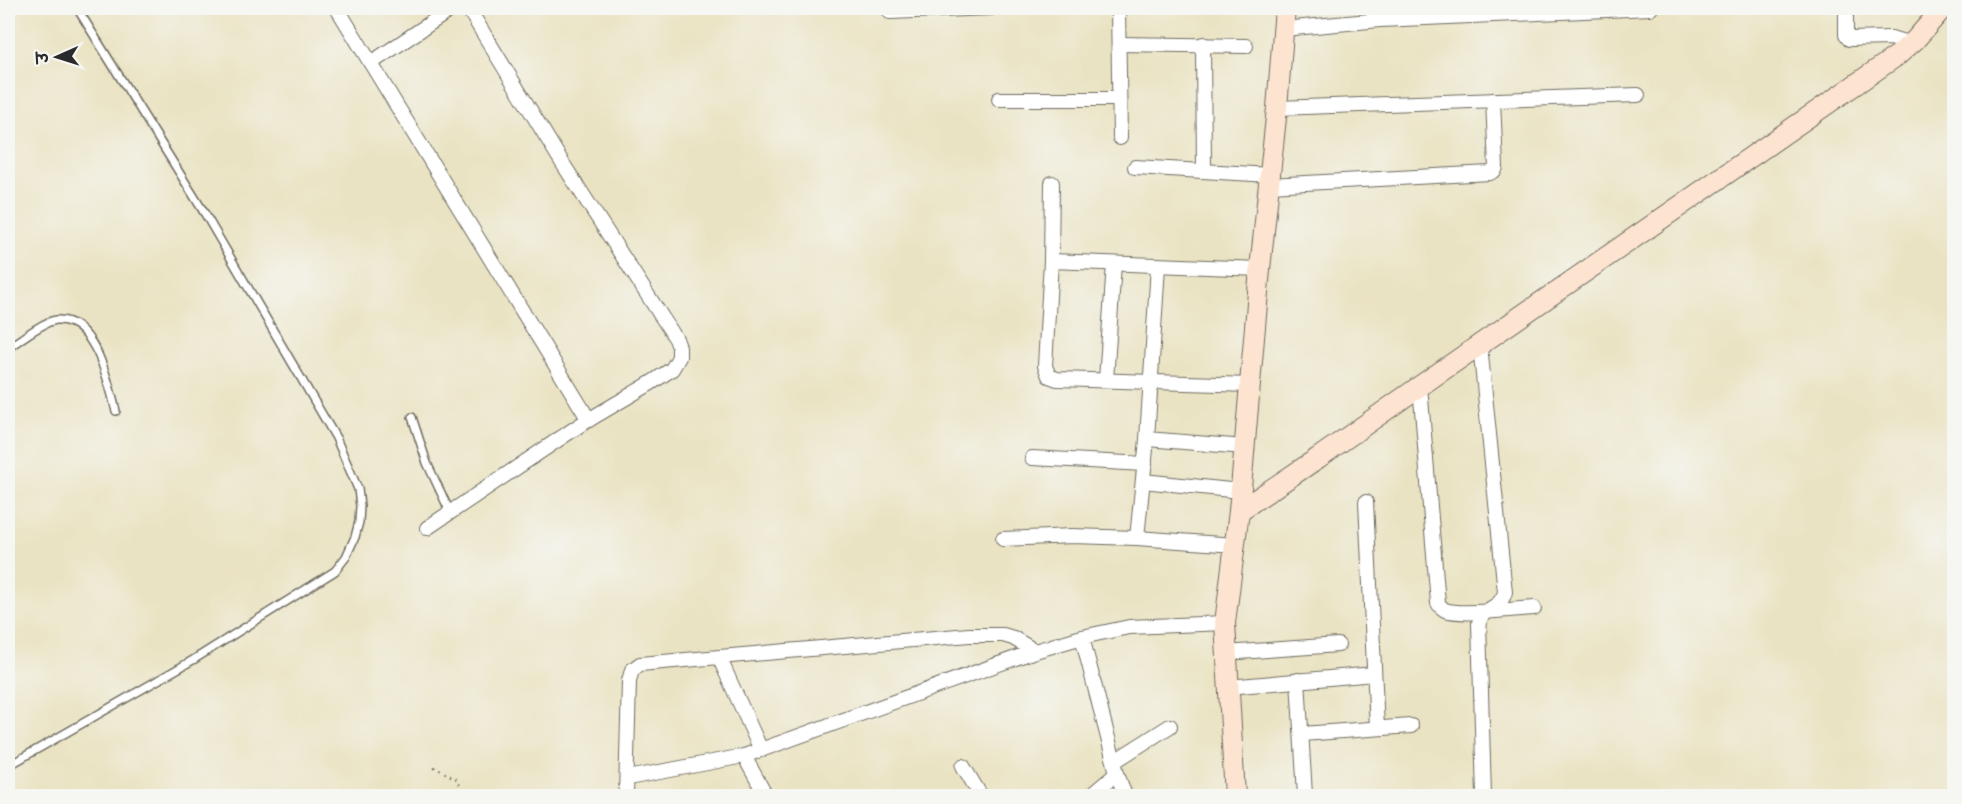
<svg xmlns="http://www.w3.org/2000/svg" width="1962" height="804" font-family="'Gochi Hand','Playpen Sans Deva',sans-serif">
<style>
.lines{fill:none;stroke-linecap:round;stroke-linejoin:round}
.lane-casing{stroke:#6e6b60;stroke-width:10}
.street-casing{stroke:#6e6b60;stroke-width:16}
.secondary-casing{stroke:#6e6b60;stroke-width:22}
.path{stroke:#6e6b60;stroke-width:2;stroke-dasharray:1.5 4.5;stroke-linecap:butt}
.lane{stroke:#fff;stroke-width:7}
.street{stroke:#fff;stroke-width:14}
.secondary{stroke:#fde4d1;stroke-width:20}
</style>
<rect width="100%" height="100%" fill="#f6f6f2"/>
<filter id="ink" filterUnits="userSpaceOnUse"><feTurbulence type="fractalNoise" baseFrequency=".0167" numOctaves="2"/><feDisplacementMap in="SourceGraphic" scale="12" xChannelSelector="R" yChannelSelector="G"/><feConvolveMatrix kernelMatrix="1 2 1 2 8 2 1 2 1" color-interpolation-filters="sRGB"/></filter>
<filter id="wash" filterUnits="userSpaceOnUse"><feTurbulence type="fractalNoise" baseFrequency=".008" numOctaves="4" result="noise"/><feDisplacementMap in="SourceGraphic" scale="24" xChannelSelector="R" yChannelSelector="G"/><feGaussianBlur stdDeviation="1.35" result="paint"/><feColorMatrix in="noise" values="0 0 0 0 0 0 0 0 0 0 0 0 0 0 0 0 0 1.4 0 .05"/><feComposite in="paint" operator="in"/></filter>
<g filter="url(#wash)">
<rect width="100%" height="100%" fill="#eae3c3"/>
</g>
<g filter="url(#ink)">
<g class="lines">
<defs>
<g id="lane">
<path d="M8,348C20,340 42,322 56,320C95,317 109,384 116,411"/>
<polyline points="412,417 427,463 450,512"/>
<polyline points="8,766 193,660 335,571 346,557 355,537 359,522 360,506 358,489 336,438 205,214 77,8"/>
</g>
<g id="street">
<polyline points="337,8 589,420"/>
<polyline points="1118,8 1120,138"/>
<polyline points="1846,8 1846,35 1849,39 1891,38 1911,44"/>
<polyline points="890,12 991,8"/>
<polyline points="1283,29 1380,20 1651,8"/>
<polyline points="1119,44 1246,46"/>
<polyline points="1203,44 1204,171"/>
<polyline points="371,63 453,8"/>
<polyline points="999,99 1119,99"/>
<polyline points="1277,108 1638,95"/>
<polyline points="1135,167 1270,175"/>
<polyline points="1052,183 1051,261 1045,366 1049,376 1057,379 1251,385"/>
<polyline points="1269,185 1490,173 1495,170 1496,167 1493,100"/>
<polyline points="1051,261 1260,269"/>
<polyline points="1158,266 1147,439 1137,538 1235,545"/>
<path d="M1480,345L1505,592C1500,611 1483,605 1479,623L1484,796"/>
<polyline points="1106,380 1114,264"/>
<path d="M1420,386L1438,603C1441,607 1441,608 1445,610C1462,616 1514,609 1534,608"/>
<polyline points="1147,439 1245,447"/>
<polyline points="1032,458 1145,464"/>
<polyline points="1143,481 1240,491"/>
<polyline points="1366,502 1377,728"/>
<polyline points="427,528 580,425 651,383 672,369 679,357 679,347 676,339 563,164 468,8"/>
<polyline points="1003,539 1072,536 1137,538"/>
<polyline points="1082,637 1117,773 1125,796"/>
<polyline points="1225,653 1338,645"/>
<polyline points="719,657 761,750"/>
<polyline points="1298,680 1305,795"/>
<polyline points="1228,687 1374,674"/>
<polyline points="1302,734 1411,726"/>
<polyline points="744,756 766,796"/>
<polyline points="1115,761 1170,726"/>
<polyline points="963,766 981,796"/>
<polyline points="628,778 744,756 1035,651 1082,637 1129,627 1225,623"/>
<polyline points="626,796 629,681 632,670 640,664 969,635 1003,635 1013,638 1035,651"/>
<polyline points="1090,796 1117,773"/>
</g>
<g id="secondary">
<polyline points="1239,511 1318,458 1420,386 1898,55 1915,40 1943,8"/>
<polyline points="1235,796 1225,623 1239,511 1260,269 1277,108 1285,8"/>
</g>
</defs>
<!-- lane casing -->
<use href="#lane" class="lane-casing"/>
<!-- street casing -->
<use href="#street" class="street-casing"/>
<!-- secondary casing -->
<use href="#secondary" class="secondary-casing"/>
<!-- path -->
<polyline class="path" points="434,767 456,779 464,796"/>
<!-- lane -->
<use href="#lane" class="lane"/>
<!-- street -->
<use href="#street" class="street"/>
<!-- secondary -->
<use href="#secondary" class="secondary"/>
</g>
</g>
<!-- margin -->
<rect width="1962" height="804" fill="none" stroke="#f6f6f2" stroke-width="30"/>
<!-- north arrow -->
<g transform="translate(57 57) rotate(267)" stroke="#f6f6f2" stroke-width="4.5" paint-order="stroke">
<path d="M0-4.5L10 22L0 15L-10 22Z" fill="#2b2b2b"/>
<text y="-9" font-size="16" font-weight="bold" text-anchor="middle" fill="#2b2b2b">उ</text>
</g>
</svg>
